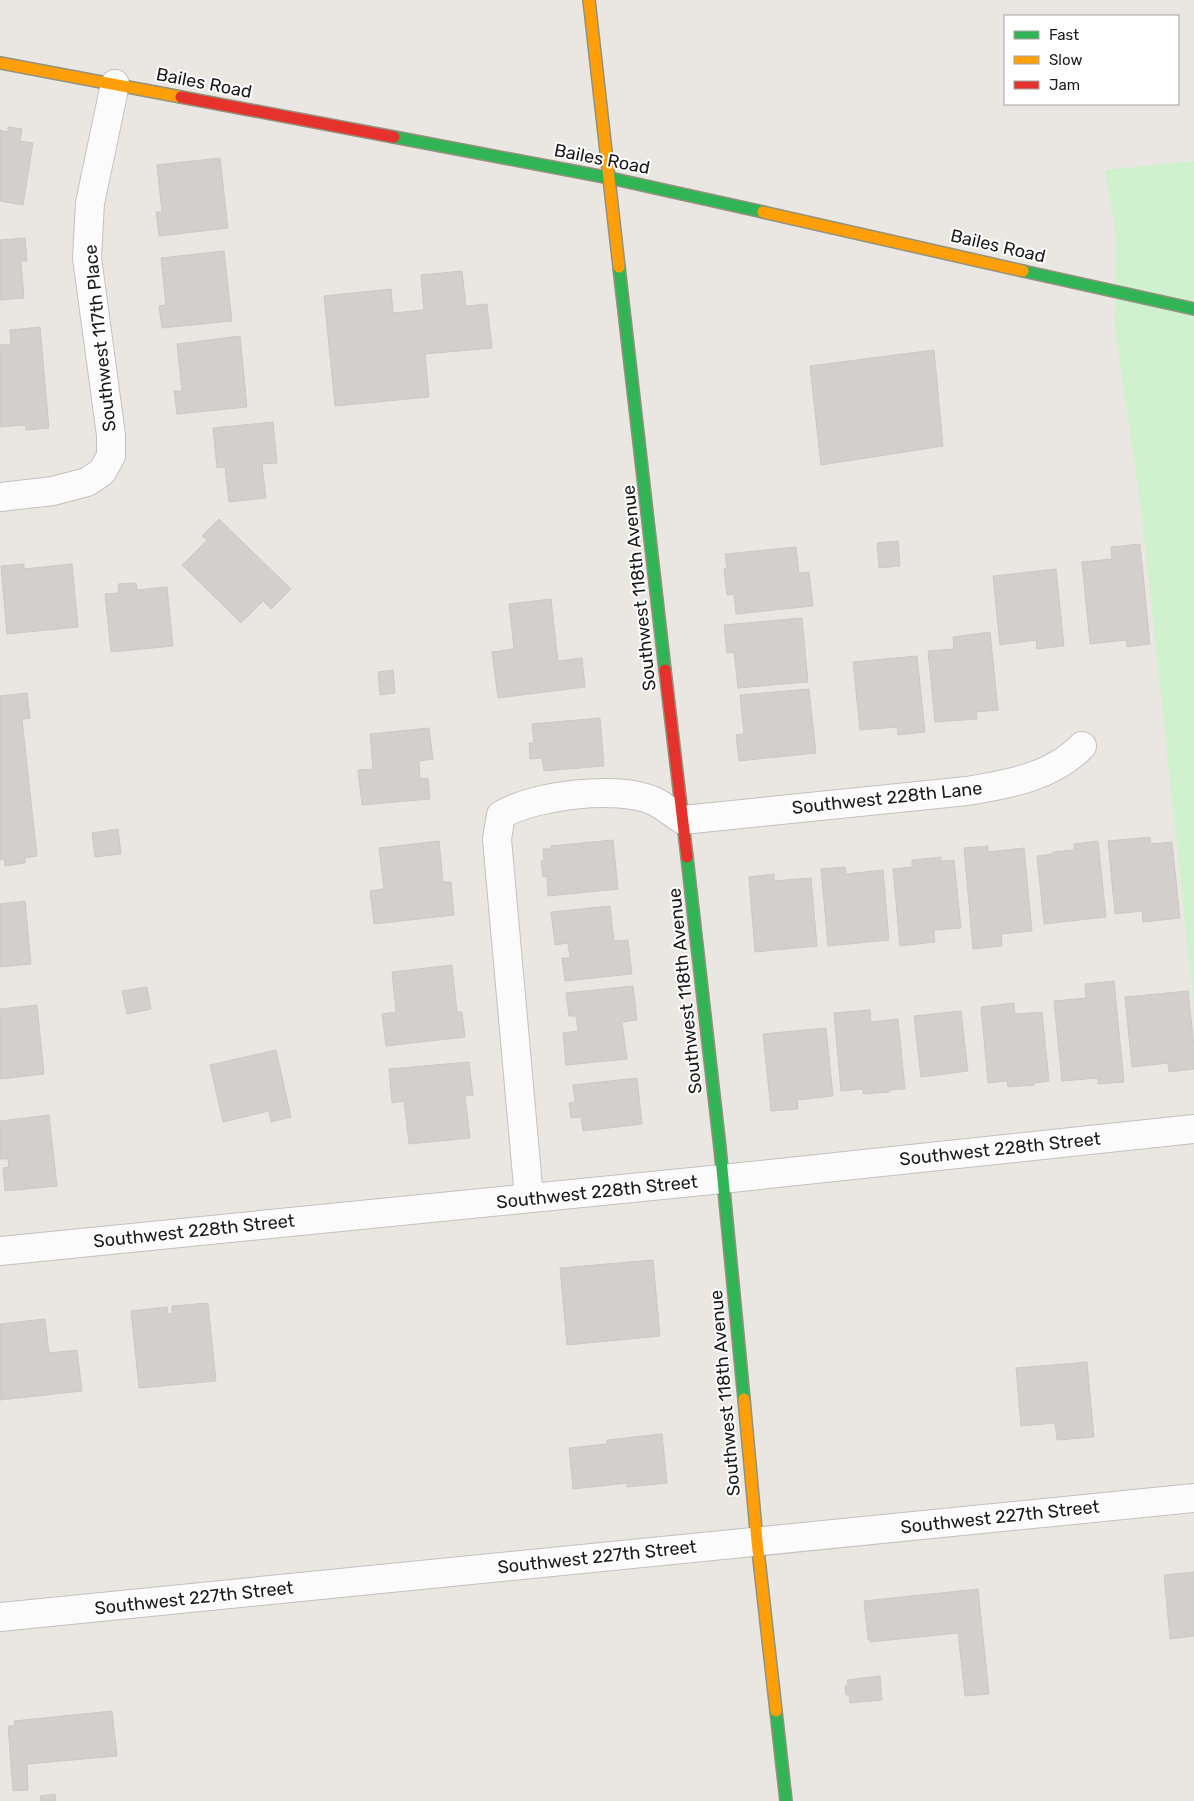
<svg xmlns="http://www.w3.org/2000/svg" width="1194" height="1801" font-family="Rubik,sans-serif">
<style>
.park{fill:#d0f1ce}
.building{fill:#d2cfcc;stroke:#cdc8c4}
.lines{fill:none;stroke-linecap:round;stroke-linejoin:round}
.street-casing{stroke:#c2c1bf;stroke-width:30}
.fast-casing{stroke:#93927c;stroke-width:14}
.slow-casing{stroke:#93927c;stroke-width:14}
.jam-casing{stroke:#93927c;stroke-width:14}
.street{stroke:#fcfbfb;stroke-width:28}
.fast{stroke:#30b455;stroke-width:11}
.slow{stroke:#ff9f0a;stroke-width:11}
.jam{stroke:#e5322d;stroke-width:11}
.labels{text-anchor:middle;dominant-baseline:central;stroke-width:4;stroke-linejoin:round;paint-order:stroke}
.street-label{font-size:18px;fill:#1b1b1b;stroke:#fff}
</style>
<rect width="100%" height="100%" fill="#eae7e3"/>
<!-- park -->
<polygon class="park" points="1194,161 1194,1006 1141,507 1115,329 1116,234 1105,170"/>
<!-- building -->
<g class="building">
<polygon points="8,127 22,129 20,141 33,143 23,205 0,201 0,130 8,132"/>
<polygon points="220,158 228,228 159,236 156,212 162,212 157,165"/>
<polygon points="25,238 27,261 21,261 24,298 0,300 0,240"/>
<polygon points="224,251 232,321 162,328 159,306 166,305 161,258"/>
<polygon points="462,271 466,306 487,304 492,348 425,354 429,397 335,406 324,296 391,289 393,313 424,310 421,275"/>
<polygon points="40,327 49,428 26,430 25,425 0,427 0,345 11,344 10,330"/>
<polygon points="240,336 247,407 177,414 174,391 182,391 177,344"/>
<polygon points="934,350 943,446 821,465 810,366"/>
<polygon points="273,422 277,463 262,464 266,498 229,502 225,467 217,468 213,428"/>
<polygon points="219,519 291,589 271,609 263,601 241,623 182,565 207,540 202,536"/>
<polygon points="898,541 900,566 879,568 877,543"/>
<polygon points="1140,544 1150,644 1127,647 1126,640 1090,644 1082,562 1112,559 1111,547"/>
<polygon points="796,547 799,573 809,572 813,606 736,614 734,594 727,595 724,569 727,568 725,554"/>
<polygon points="24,564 24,569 72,564 78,627 7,634 1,566"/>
<polygon points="1056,569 1064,646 1037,649 1036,640 1000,645 993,576"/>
<polygon points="136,583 137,590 167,587 173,646 111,652 105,594 119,593 118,584"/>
<polygon points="551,599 558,661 582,658 585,687 498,698 492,652 514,649 509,604"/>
<polygon points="802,618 808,682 738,688 734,652 727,653 724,625"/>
<polygon points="990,632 998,710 976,712 977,719 935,722 928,651 954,649 953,637"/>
<polygon points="917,656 925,732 898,735 897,727 860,730 853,662"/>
<polygon points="393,670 395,693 380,695 378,672"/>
<polygon points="809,689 816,753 739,761 736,735 744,734 740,695"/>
<polygon points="27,693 30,718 22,719 37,856 25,858 25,863 5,866 4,859 0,860 0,696"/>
<polygon points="600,718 604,766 544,771 542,758 530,759 529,743 534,743 532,724"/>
<polygon points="429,728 433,759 419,761 420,779 428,778 430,799 362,805 358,770 373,769 370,734"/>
<polygon points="118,829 121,854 95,857 92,833"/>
<polygon points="1150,837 1151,844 1172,842 1180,918 1143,922 1142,911 1115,914 1108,841"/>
<polygon points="613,840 618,889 548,896 547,876 543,877 541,861 544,861 543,849 551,849 551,846"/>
<polygon points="439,841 443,882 451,882 454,915 374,924 370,891 384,889 379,848"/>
<polygon points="1098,841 1106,917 1044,924 1037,856 1053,854 1053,852 1074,850 1074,844"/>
<polygon points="988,846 988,852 1024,848 1032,931 1001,934 1002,946 973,949 964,848"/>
<polygon points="941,857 941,861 954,860 961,928 934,930 935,942 900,946 893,869 912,867 912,860"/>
<polygon points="845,867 846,874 883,870 889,940 828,946 821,869"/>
<polygon points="774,874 774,881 811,878 817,946 755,952 749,877"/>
<polygon points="25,901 31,964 0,967 0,904"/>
<polygon points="610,906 614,941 628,940 632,974 565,981 562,958 570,958 568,943 555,945 551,912"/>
<polygon points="452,965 457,1012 462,1012 465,1037 386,1046 382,1014 396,1012 392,972"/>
<polygon points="1114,981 1124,1082 1098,1084 1098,1078 1062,1081 1054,1001 1086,998 1085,984"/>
<polygon points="633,986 637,1020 622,1022 627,1059 566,1065 563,1033 578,1031 576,1016 569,1016 566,993"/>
<polygon points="147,987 151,1009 127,1014 122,991"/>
<polygon points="1188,991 1194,1046 1194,1069 1169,1072 1168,1063 1132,1067 1125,997"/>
<polygon points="1014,1003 1015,1014 1042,1012 1049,1081 1034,1083 1034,1085 1008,1087 1007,1081 988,1083 981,1007"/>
<polygon points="37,1005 44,1074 0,1079 0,1009"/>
<polygon points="870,1010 871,1022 898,1019 905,1089 889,1090 890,1092 863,1094 863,1089 841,1091 834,1013"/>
<polygon points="961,1011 968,1071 921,1077 914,1016"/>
<polygon points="826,1028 833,1096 797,1100 798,1109 771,1111 763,1034"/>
<polygon points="276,1050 291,1117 271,1122 269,1111 223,1122 210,1065"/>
<polygon points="469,1062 473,1095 465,1096 470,1138 409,1144 404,1101 392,1103 389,1069"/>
<polygon points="637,1078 642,1124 583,1131 581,1117 571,1118 569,1103 575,1102 573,1085"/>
<polygon points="49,1115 57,1186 5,1191 3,1168 9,1167 8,1159 0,1159 0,1121"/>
<polygon points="653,1260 660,1336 567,1345 560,1268"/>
<polygon points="208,1303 216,1381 139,1388 131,1311 167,1307 168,1314 172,1314 172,1306"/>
<polygon points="45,1319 49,1353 77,1350 82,1391 0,1400 0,1324"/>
<polygon points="1087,1362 1094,1437 1057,1440 1055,1423 1021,1426 1016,1368"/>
<polygon points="662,1434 667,1483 627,1487 627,1483 573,1489 569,1448 607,1444 607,1440"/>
<polygon points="1194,1572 1194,1636 1170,1639 1164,1575"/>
<polygon points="978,1589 989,1694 965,1696 958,1633 870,1642 870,1639 868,1640 864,1601"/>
<polygon points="880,1676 882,1700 850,1703 849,1695 846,1695 845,1686 848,1685 847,1680"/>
<polygon points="112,1711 117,1756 27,1764 28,1790 13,1791 8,1726 15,1726 14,1721"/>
<polygon points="55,1794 56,1801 41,1801 40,1796"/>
</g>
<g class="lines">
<defs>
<g id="street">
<polyline points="0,497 53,491 87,482 102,472 111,456 111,435 87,258 90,203 115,84"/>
<path d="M529,1198L497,839L501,815C534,795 618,785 654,801C664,806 673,814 683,820L967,791C1009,784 1052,777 1082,746"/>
<polyline points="0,1251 722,1179 1194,1129"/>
<polyline points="0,1617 1194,1498"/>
</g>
<g id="fast">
<polyline points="394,137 610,178 763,212"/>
<polyline points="619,267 665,670"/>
<polyline points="1023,271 1194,309"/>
<polyline points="687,857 720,1148 744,1399"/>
<polyline points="776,1711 786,1801"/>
</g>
<g id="slow">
<polyline points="589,0 619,267"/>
<polyline points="0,63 181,97"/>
<polyline points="763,212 1023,271"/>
<polyline points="744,1399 757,1541 776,1711"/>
</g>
<g id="jam">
<polyline points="181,97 394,137"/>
<polyline points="665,670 687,857"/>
</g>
</defs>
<!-- street casing -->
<use href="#street" class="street-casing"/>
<!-- fast casing -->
<use href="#fast" class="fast-casing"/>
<!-- slow casing -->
<use href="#slow" class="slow-casing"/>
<!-- jam casing -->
<use href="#jam" class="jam-casing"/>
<!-- street -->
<use href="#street" class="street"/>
<!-- fast -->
<use href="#fast" class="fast"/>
<!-- slow -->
<use href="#slow" class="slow"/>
<!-- jam -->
<use href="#jam" class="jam"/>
</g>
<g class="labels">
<!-- street labels -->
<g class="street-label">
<text transform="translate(204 83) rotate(11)">Bailes Road</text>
<text transform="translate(602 159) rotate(11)">Bailes Road</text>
<text transform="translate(998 246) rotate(13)">Bailes Road</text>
<text transform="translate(100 338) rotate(-96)">Southwest 117th Place</text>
<text transform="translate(639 588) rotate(-96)">Southwest 118th Avenue</text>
<text transform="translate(887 798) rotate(-6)">Southwest 228th Lane</text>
<text transform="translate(685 991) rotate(-96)">Southwest 118th Avenue</text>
<text transform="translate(1000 1149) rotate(-6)">Southwest 228th Street</text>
<text transform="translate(597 1192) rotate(-6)">Southwest 228th Street</text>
<text transform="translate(194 1231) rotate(-6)">Southwest 228th Street</text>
<text transform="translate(725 1393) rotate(-95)">Southwest 118th Avenue</text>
<text transform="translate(1000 1517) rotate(-6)">Southwest 227th Street</text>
<text transform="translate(597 1557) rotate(-6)">Southwest 227th Street</text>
<text transform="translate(194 1598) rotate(-6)">Southwest 227th Street</text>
</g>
</g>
<!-- legend -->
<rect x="1004" y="15" width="175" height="90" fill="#ffffff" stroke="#a4a4a4"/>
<rect x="1014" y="31" width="25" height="8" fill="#30b455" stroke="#a4a4a4"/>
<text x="1049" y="40" font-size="15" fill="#1b1b1b">Fast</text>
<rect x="1014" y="56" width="25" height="8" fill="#ff9f0a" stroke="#a4a4a4"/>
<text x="1049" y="65" font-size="15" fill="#1b1b1b">Slow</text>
<rect x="1014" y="81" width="25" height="8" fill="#e5322d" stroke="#a4a4a4"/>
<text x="1049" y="90" font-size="15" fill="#1b1b1b">Jam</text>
</svg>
